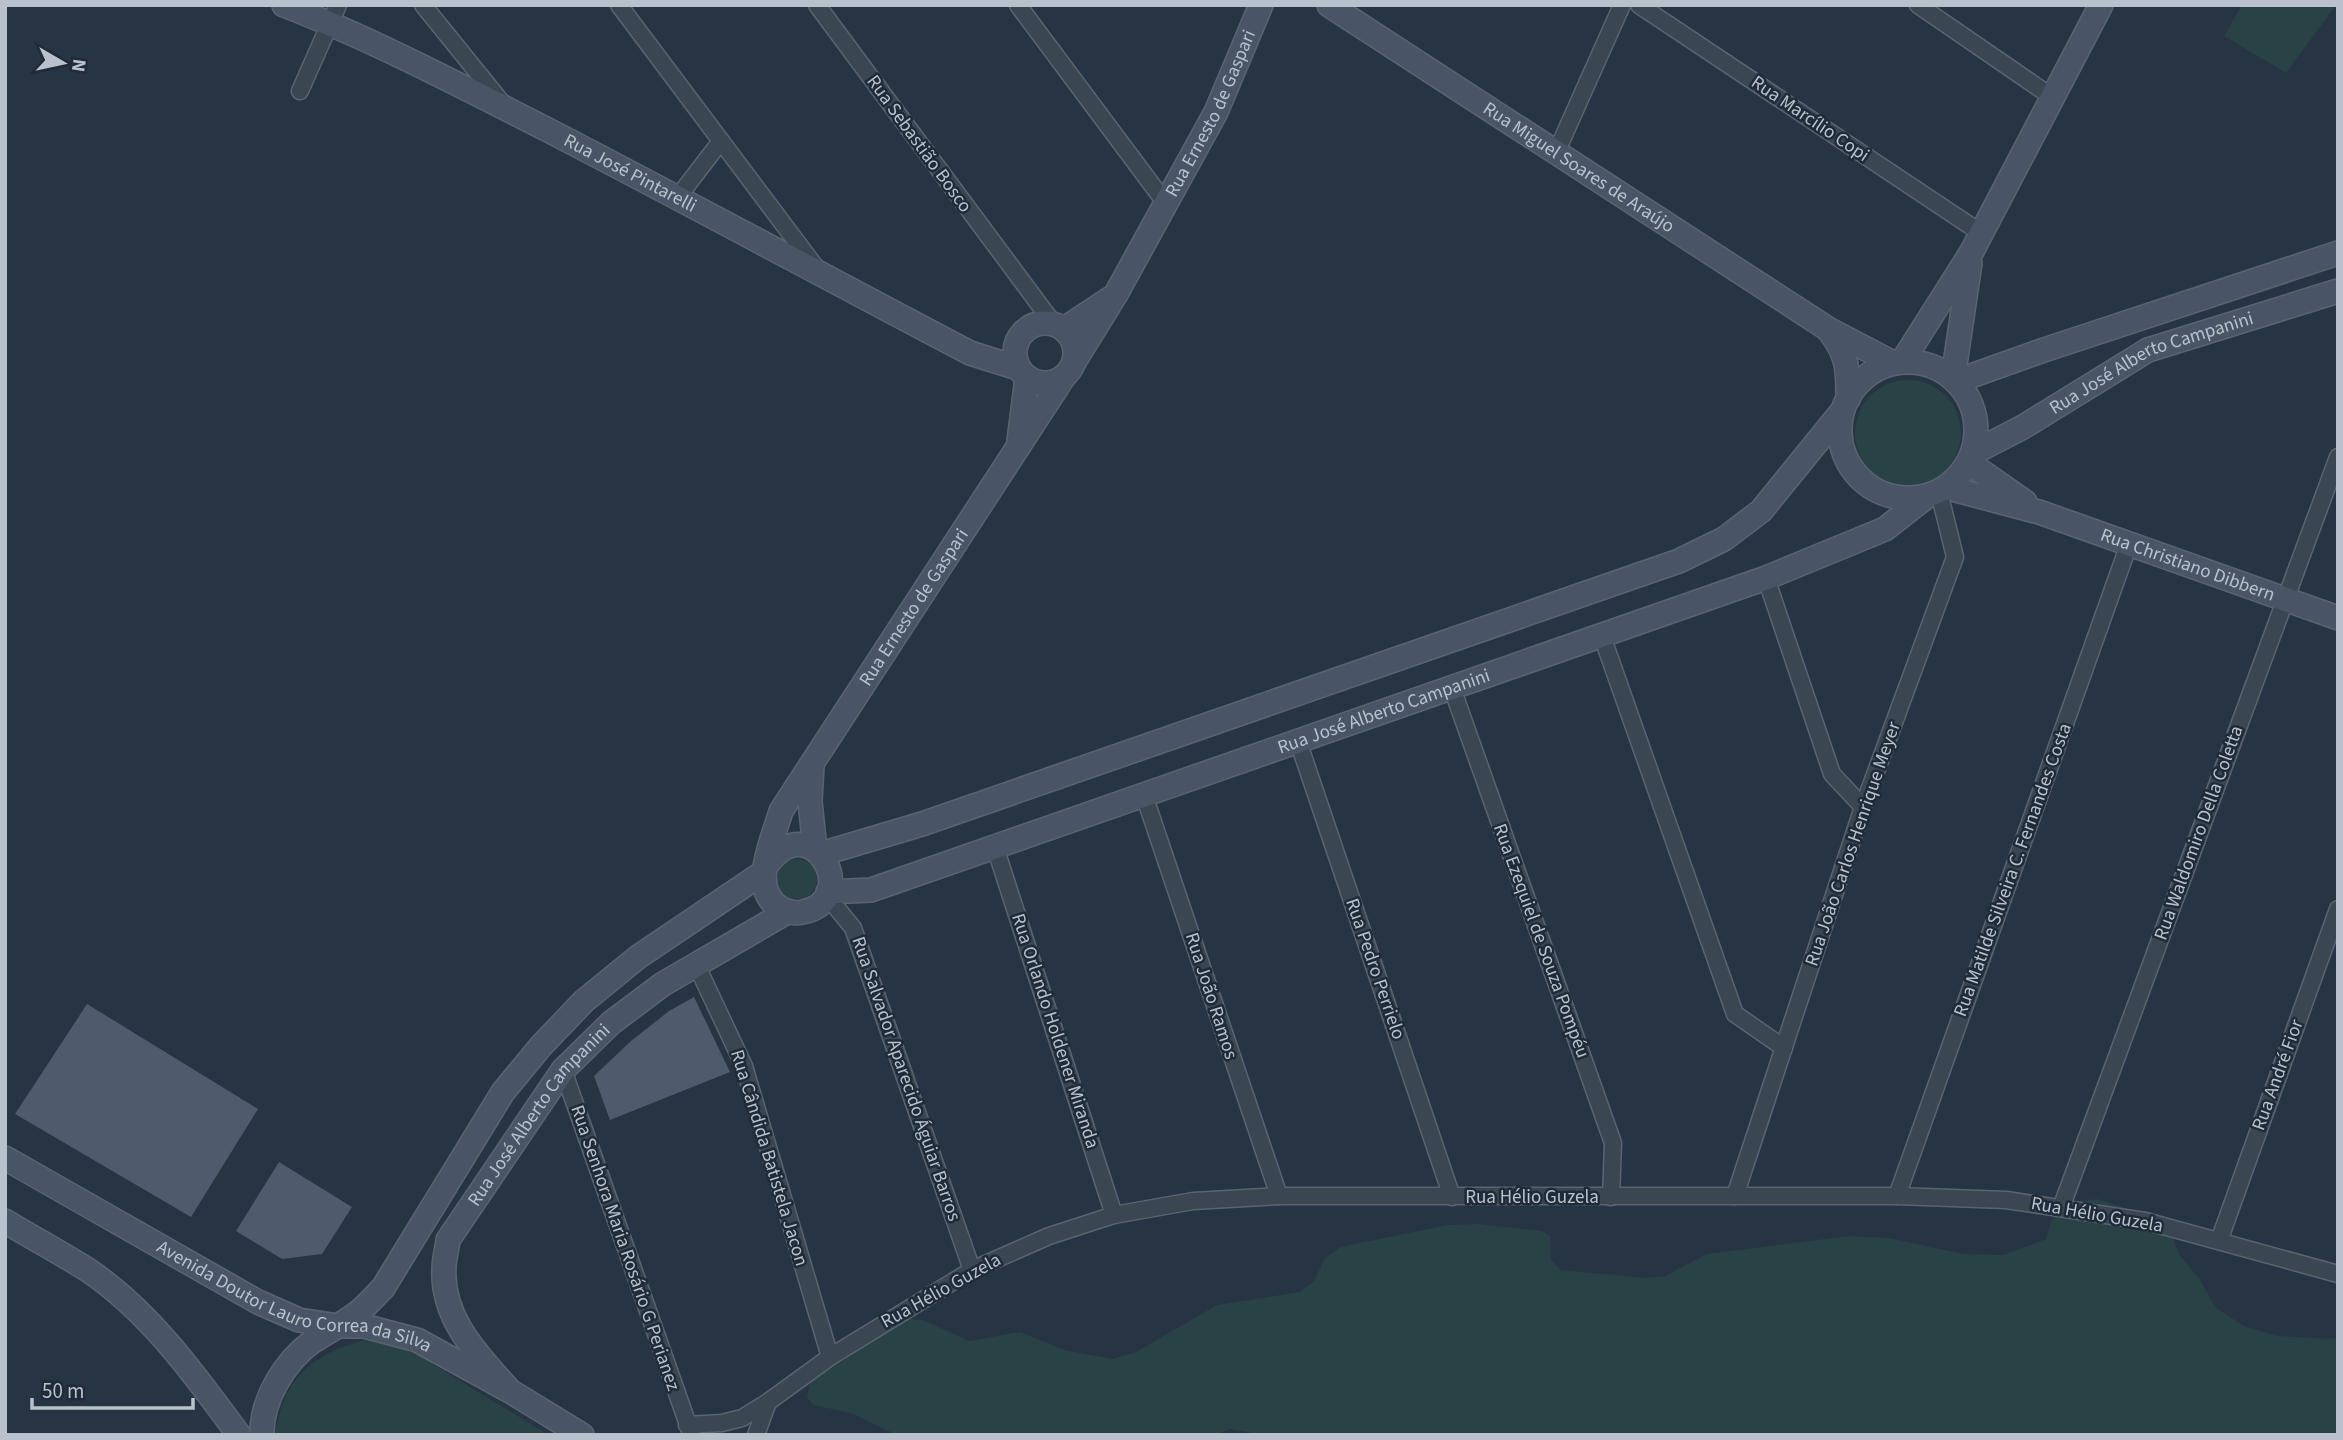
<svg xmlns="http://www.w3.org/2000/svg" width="2343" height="1440" font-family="'Source Sans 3',sans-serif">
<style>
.green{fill:#294245}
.building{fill:#4e5b6d}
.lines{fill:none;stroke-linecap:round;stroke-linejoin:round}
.street-casing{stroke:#5a6471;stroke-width:19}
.secondary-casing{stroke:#5a6471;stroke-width:26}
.street{stroke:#3b4653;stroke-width:16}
.secondary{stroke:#495566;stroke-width:23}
.labels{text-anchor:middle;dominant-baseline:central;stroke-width:5;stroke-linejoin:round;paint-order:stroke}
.street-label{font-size:19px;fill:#b9c1cd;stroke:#202b39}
</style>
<rect width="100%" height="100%" fill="#273444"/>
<!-- green -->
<g class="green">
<polygon points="2242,5 2336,5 2286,73 2224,36"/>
<circle cx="1908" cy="433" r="53"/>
<circle cx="797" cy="879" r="20"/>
<path d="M2097,1199L2144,1214L2174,1240L2179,1254L2200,1280L2216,1308L2244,1326L2277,1336L2338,1339V1435H1264L1230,1429L1213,1435H897L851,1413L813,1405L807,1397L810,1383L842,1340L865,1327L894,1318L923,1320L969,1341L1020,1332L1064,1350L1112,1359L1136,1352L1217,1305L1300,1292L1314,1281L1325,1258L1340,1247L1448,1225L1479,1224L1542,1231L1550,1236L1551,1260L1561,1270L1646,1278L1665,1276L1707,1254L1848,1236L1889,1238L1963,1254L2003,1255L2046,1239C2058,1200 2058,1205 2097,1199Z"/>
<path d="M365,1340L398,1343L549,1435H275C283,1378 312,1354 365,1340Z"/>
</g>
<!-- building -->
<g class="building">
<polygon points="694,997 730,1072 610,1120 594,1076 631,1041 669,1011"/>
<polygon points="87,1004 258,1109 191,1217 15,1114"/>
<polygon points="279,1162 352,1207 322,1254 282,1259 236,1231"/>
</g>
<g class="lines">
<defs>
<g id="street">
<polyline points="423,5 503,104"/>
<polyline points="619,5 817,269"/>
<polyline points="817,5 1053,323"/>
<polyline points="1018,5 1167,205"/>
<polyline points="1639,5 1981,233"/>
<polyline points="1918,5 2052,97"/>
<polyline points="300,91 338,5"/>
<polyline points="1556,153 1622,5"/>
<polyline points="678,197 721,141"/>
<polyline points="1766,578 1832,774 1863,807"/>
<polyline points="1602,636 1735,1014 1784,1048"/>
<polyline points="1452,688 1613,1143 1611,1197"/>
<polyline points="1298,741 1452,1197"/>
<polyline points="1144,795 1279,1196"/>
<polyline points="995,847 1114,1215"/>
<polyline points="827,896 853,928 972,1270"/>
<polyline points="696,964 744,1066 830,1357"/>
<polyline points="563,1070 691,1433"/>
<polyline points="1735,1196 1863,807 1955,557 1939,492"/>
<polyline points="1897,1196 2129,544"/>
<polyline points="2061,1208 2338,457"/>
<polyline points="2219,1241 2338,909"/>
<polyline points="687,1425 722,1423 742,1418 768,1402 830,1357 972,1270 1049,1236 1114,1215 1193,1201 1279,1196 1897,1196 2006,1200 2145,1221 2338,1274"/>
<polyline points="756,1435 768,1402"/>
</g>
<g id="secondary">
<path id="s1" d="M284,5C374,40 461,86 548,130C689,203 829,279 970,353L1018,368"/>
<path id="s2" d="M1329,5L1828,329L1893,363"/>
<circle cx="1045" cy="353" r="30"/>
<polyline points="1064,329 1111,298"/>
<path d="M1830,332C1848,356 1848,369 1848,399"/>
<circle cx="1908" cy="430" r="68"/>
<path id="s3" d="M1074,362L1116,294L1216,112L1261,5"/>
<polyline points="1902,362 1971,253 2101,5"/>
<polyline points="1953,378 1970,263"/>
<polyline points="1957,381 2044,350 2338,253"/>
<polyline points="1019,441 1027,378"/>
<path id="s4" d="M1973,453L2023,427L2148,350L2338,291"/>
<polyline points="1969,463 2025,502"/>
<path id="s5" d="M1948,488L2039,512L2338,618"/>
<polyline points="812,766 810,801 815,850"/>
<polyline points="821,854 922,824 1679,561 1724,539 1761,511 1843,410"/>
<path id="s6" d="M766,866C811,802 864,900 803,912C797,914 788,912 782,909C747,891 773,840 781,811L1063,378"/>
<path id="s7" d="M828,892L871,890L1766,578L1885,529L1926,497"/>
<path id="s8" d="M5,1158L258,1302L299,1320L338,1326H364L417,1340L510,1391L582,1435"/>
<path d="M5,1221C33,1238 61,1253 88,1270C150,1312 195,1375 239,1435"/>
<path id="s9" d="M510,1391C479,1356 441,1319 444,1268C444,1259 447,1249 448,1240L563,1070L611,1023L663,984L787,912"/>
<path d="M262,1435C261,1400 285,1361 313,1341C329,1331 345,1323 360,1311C368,1304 376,1295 383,1288L503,1092L541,1046L584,1001L638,957L764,872"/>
</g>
</defs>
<!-- street casing -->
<use href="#street" class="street-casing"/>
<!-- secondary casing -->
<use href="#secondary" class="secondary-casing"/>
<!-- street -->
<use href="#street" class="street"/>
<!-- secondary -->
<use href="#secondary" class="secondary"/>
</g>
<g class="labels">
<!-- street labels -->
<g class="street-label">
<text stroke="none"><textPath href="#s3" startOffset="284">Rua Ernesto de Gaspari</textPath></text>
<text transform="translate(1810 119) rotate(34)">Rua Marcílio Copi</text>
<text transform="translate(919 144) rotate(54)">Rua Sebastião Bosco</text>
<text stroke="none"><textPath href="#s2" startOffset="298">Rua Miguel Soares de Araújo</textPath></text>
<text stroke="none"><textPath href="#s1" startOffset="385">Rua José Pintarelli</textPath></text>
<text stroke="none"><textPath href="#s4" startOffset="201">Rua José Alberto Campanini</textPath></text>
<text stroke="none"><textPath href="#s5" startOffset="252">Rua Christiano Dibbern</textPath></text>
<text stroke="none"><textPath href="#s6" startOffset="511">Rua Ernesto de Gaspari</textPath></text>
<text stroke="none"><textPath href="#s7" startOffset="586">Rua José Alberto Campanini</textPath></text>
<text transform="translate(2199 833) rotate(-70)">Rua Waldomiro Della Coletta</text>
<text transform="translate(1853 844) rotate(-71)">Rua João Carlos Henrique Meyer</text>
<text transform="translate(2013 870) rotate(-70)">Rua Matilde Silveira C. Fernandes Costa</text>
<text transform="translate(1541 941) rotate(70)">Rua Ezequiel de Souza Pompéu</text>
<text transform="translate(1375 969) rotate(71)">Rua Pedro Perrielo</text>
<text transform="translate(1211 996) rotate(72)">Rua João Ramos</text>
<text transform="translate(1055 1031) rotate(72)">Rua Orlando Holdener Miranda</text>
<text transform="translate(2278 1075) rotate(-70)">Rua André Fior</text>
<text transform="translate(906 1079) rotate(71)">Rua Salvador Aparecido Águiar Barros</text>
<text stroke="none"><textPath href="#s9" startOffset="327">Rua José Alberto Campanini</textPath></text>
<text transform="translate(769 1158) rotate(73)">Rua Cândida Batistela Jacon</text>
<text x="1532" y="1197">Rua Hélio Guzela</text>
<text transform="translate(2097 1215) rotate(10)">Rua Hélio Guzela</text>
<text transform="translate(625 1248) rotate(71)">Rua Senhora Maria Rosário G Perianez</text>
<text transform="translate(941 1291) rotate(-29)">Rua Hélio Guzela</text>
<text stroke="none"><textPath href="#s8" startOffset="324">Avenida Doutor Lauro Correa da Silva</textPath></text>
</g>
</g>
<!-- border -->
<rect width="2343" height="1440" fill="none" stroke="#b9c1cd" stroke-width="14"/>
<!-- north arrow -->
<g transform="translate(63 63) rotate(99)" stroke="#202b39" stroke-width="5" paint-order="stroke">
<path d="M0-5L12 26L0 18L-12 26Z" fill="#b9c1cd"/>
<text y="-10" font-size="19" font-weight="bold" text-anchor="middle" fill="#b9c1cd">N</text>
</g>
<!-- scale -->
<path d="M32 1398v10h161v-10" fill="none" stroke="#b9c1cd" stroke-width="3.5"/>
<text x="42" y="1398" font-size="21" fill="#b9c1cd" stroke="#202b39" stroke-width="5" paint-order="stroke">50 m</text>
</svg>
